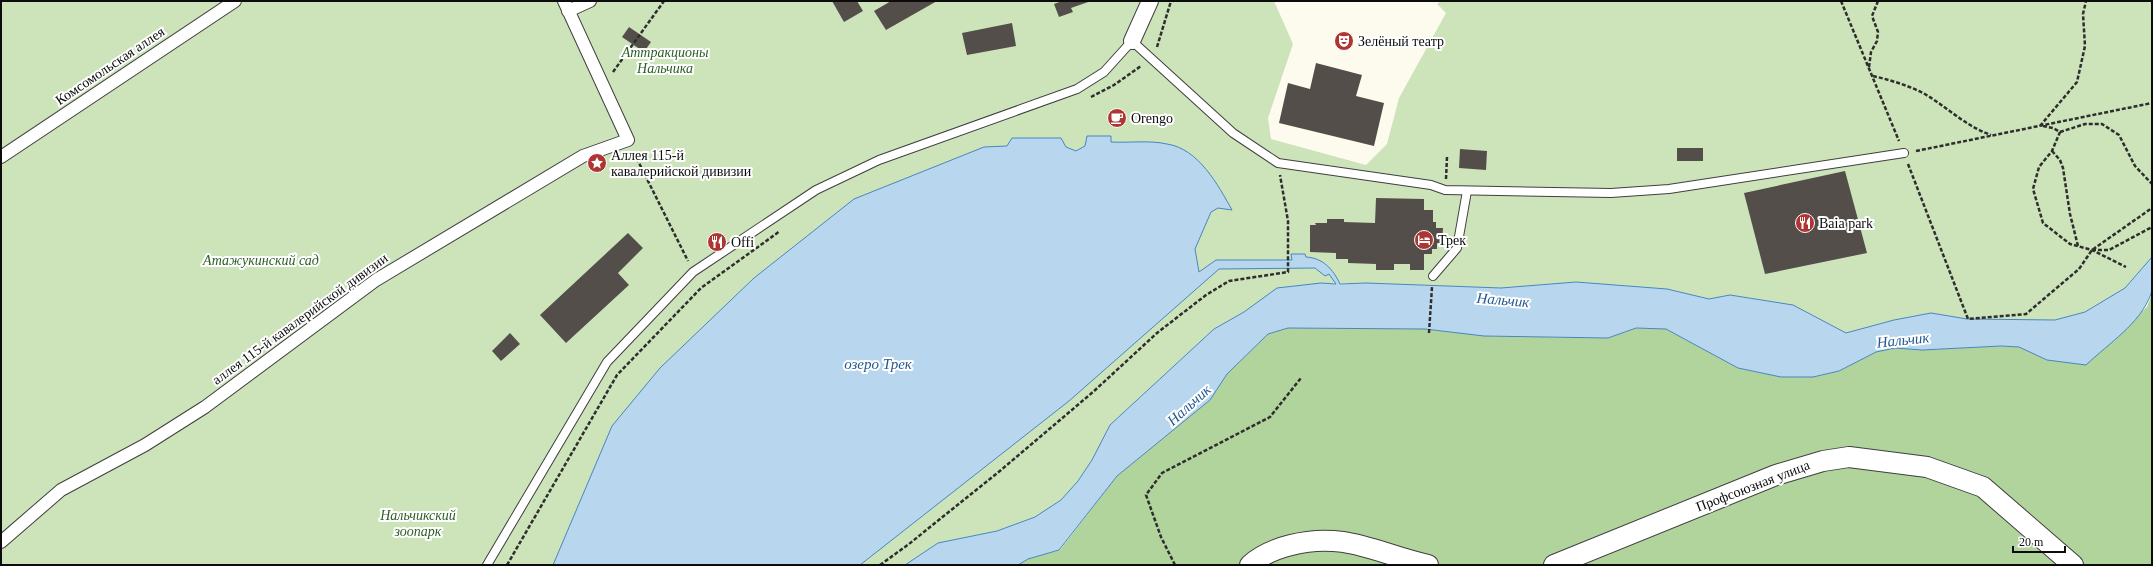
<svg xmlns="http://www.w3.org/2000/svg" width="2153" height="566" font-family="Georgia,serif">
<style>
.green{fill:#cde4bb}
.forest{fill:#b1d39c}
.water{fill:#b8d7ef;stroke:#4786be}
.building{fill:#544e4a}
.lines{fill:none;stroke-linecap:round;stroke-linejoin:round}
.service-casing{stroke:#3f3f3f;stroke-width:10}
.pedestrian-casing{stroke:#3f3f3f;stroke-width:14}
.minor-casing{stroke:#3f3f3f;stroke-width:18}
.tertiary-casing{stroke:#3f3f3f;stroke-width:22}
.path{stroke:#2e2e2e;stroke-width:2.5;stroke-dasharray:4 2;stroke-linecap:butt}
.service{stroke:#fff;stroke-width:8}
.pedestrian{stroke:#fff;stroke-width:12}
.minor{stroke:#fff;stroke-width:16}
.tertiary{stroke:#fff;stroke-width:20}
.labels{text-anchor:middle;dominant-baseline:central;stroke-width:4;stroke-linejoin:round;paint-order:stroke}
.poi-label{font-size:14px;fill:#0c0c0c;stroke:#fff;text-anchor:start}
.park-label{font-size:14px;font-style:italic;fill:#2c5d24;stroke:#fff}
.street-label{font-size:14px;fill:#0c0c0c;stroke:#fff}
.water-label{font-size:15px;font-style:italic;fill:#245990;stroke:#fff}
</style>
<rect width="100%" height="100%" fill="#fdfbee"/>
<!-- green -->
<polygon class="green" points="1,1 1274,1 1293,44 1268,118 1271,139 1366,165 1387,144 1399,98 1446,13 1437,4 1441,1 2152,1 2152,257 2125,288 2085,312 2055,320 1967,319 1931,313 1894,320 1846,333 1793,305 1730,295 1709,299 1667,289 1576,282 1501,288 1366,283 1321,283 1244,312 1214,329 1110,425 1092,460 1078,481 1061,500 1035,517 997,531 938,543 905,565 1,565"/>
<!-- forest -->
<polygon class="forest" points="2152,294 2152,565 1018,565 1028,559 1060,550 1117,476 1210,400 1227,374 1268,334 1288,328 1425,329 1484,336 1608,338 1636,328 1666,329 1738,368 1781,377 1813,377 1839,371 1876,352 1895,348 1922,350 2001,346 2019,347 2047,360 2102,349 2147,307"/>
<!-- water -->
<path class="water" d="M1087,136H1111V142C1129,143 1149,140 1167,144C1199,149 1218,185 1232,210L1218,208L1211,212L1195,249L1199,272L1216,260H1292L1291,254H1305L1306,257C1323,258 1333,269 1340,284L1366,283L1501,288L1576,282L1667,289L1709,299L1730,295L1793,305L1846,333L1894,320L1931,313L1967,319L2055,320L2085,312L2125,288L2152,257C2152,266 2153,287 2151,294C2140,324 2109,343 2086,365L2047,360L2019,347L2001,346L1922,350L1895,348L1876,352L1839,371L1813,377H1781L1738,368L1666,329L1636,328L1608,338L1484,336L1425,329L1288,328L1268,334L1227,374L1210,400L1117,476L1059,550L1028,559L1018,565H905L938,543L997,531L1035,517L1061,500L1078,481L1092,460L1110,425L1214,329L1244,312L1277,288L1321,283L1336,284L1329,274L1325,276L1315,268L1219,269L1069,401L860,565H553L612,426L660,368L754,278L854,199L984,147L1007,146L1012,138H1061L1066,147L1076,151L1085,146Z"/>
<!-- building -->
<g class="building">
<polygon points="832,1 857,1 863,11 844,22"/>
<polygon points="891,1 937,1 886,30 874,11"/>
<polygon points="1062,1 1091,1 1071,8 1073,12 1059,17 1054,4"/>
<polygon points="1012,23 1016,46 967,55 962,33"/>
<polygon points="629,27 651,42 644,52 622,37"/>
<polygon points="1316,63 1362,75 1356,96 1384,103 1374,146 1279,123 1288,83 1310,89"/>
<rect x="1677" y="148" width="26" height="13"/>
<polygon points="1460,149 1487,151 1486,170 1459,168"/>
<polygon points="1845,171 1867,253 1765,274 1744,193"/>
<polygon points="1376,198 1424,199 1424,210 1433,210 1433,222 1436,222 1436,228 1443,228 1442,244 1437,243 1437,249 1432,249 1432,254 1424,254 1424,270 1410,270 1410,264 1394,264 1394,270 1376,270 1376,264 1348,263 1348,259 1336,259 1336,253 1310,252 1310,225 1316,225 1315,223 1327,223 1327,219 1344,219 1344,222 1375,223"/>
<polygon points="628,233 643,248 618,273 629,285 566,343 540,315"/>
<polygon points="510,333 520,344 501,361 492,351"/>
</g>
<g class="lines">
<defs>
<g id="service">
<polyline points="1433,276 1457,248 1467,191"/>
<polyline points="487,565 607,362 693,272 816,190 879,160 1077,89 1104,72 1132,41 1233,133 1278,163 1431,185 1445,190 1611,193 1669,189 1904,153"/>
</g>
<g id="pedestrian">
<polyline points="568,11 590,1"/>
<polyline points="1,157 235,1"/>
<polyline points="1,542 61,490 145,445 205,407 376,280 583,156 628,140 564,1"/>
</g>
<polyline id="minor" points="1132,41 1150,1"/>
<g id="tertiary">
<path d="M1250,565C1262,554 1275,549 1291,545C1345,531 1378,554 1428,565"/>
<polyline points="1554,565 1776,475 1823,461 1849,457 1927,467 1983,487 2073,565"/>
</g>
</defs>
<!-- service casing -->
<use href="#service" class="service-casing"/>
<!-- pedestrian casing -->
<use href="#pedestrian" class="pedestrian-casing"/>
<!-- minor casing -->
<use href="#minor" class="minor-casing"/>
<!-- tertiary casing -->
<use href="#tertiary" class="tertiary-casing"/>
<!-- path -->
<g class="path">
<polyline points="1841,1 1899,141"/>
<polyline points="1157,47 1171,1"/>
<polyline points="1869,67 1871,52 1877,41 1878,32 1872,16 1878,1"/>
<polyline points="613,72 664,1"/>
<path d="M1873,76C1890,80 1907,85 1923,93C1946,106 1965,126 1991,135"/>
<polyline points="1091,97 1114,85 1141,66"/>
<polyline points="2040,126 2077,82 2085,46 2083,14 2086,1"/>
<polyline points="2043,126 2053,128 2060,132 2052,151 2039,167 2033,189 2043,223 2070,244 2092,250 2126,267"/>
<polyline points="2060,132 2085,124 2102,124 2119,135 2135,166 2152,184"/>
<polyline points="1916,151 2152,103"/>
<polyline points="2052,151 2060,160 2063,168 2070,214 2078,246"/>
<polyline points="634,153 688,261"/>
<polyline points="1908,164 1968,319 2026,314 2079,269 2092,250 2152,208"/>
<polyline points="1446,179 1447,157"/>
<polyline points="2092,250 2109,250 2152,227"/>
<polyline points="1429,333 1432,287"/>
<polyline points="507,565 617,375 701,288 780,231"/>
<polyline points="880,565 909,544 1001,470 1093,392 1157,333 1206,295 1229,281 1288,272 1288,221 1280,175"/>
<polyline points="1175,565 1161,537 1146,495 1162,473 1270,417 1301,378"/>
</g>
<!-- service -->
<use href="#service" class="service"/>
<!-- pedestrian -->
<use href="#pedestrian" class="pedestrian"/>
<!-- minor -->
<use href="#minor" class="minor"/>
<!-- tertiary -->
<use href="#tertiary" class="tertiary"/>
</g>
<!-- icons -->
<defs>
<symbol id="theatre-disc" viewBox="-11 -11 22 22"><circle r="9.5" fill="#ad3634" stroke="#fff"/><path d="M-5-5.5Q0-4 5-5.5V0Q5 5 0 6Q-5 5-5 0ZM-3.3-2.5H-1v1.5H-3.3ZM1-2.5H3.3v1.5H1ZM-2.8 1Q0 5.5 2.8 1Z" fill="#fff"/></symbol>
<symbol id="cafe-disc" viewBox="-11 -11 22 22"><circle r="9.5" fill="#ad3634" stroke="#fff"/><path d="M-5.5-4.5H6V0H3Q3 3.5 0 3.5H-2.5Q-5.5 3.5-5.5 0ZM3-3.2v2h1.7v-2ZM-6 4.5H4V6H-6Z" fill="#fff"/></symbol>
<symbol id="sight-disc" viewBox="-11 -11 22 22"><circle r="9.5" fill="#ad3634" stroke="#fff"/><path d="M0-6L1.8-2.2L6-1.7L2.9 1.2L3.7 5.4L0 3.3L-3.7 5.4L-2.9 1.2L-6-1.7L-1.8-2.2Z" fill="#fff"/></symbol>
<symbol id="restaurant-disc" viewBox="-11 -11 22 22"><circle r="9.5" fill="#ad3634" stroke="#fff"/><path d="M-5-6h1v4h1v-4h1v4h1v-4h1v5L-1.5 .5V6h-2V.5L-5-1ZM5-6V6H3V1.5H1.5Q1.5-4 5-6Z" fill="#fff"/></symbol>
<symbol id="hotel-disc" viewBox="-11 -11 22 22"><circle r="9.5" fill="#ad3634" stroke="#fff"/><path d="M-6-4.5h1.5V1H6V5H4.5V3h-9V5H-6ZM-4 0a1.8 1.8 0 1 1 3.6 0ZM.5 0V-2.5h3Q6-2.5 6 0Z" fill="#fff"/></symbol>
</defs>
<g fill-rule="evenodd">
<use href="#theatre-disc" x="1333" y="30" width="22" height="22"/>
<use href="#cafe-disc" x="1106" y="107" width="22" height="22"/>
<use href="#sight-disc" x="586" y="152" width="22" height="22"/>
<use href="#restaurant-disc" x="1794" y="212" width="22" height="22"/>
<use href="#hotel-disc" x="1413" y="229" width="22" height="22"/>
<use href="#restaurant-disc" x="706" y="231" width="22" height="22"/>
</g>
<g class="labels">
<!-- poi labels -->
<g class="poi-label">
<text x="1358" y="41">Зелёный театр</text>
<text x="1131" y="118">Orengo</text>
<text x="611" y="155">Аллея 115-й<tspan x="611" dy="16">кавалерийской дивизии</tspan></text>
<text x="1819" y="223">Baia park</text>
<text x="1438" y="240">Трек</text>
<text x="731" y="242">Offi</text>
</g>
<!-- park labels -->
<g class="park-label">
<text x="665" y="52">Аттракционы<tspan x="665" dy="16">Нальчика</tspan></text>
<text x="261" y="260">Атажукинский сад</text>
<text x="418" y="515">Нальчикский<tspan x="418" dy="16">зоопарк</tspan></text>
</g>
<!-- street labels -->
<g class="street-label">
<text transform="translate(110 66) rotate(-34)">Комсомольская аллея</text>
<text transform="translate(300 319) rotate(-36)">аллея 115-й кавалерийской дивизии</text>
<text transform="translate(1753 486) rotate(-21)">Профсоюзная улица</text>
</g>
<!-- water labels -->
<g class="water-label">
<text transform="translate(1503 300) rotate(5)">Нальчик</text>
<text transform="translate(1903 340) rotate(-6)">Нальчик</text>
<text x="878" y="364">озеро Трек</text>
<text transform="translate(1189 405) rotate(-42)">Нальчик</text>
</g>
</g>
<!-- border -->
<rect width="2153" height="566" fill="none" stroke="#0c0c0c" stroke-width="4"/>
<!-- scale -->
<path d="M2013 546v6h52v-6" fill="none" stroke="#0c0c0c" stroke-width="2"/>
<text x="2019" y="546" font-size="12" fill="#0c0c0c" stroke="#ffffff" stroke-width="3" paint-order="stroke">20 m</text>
</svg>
